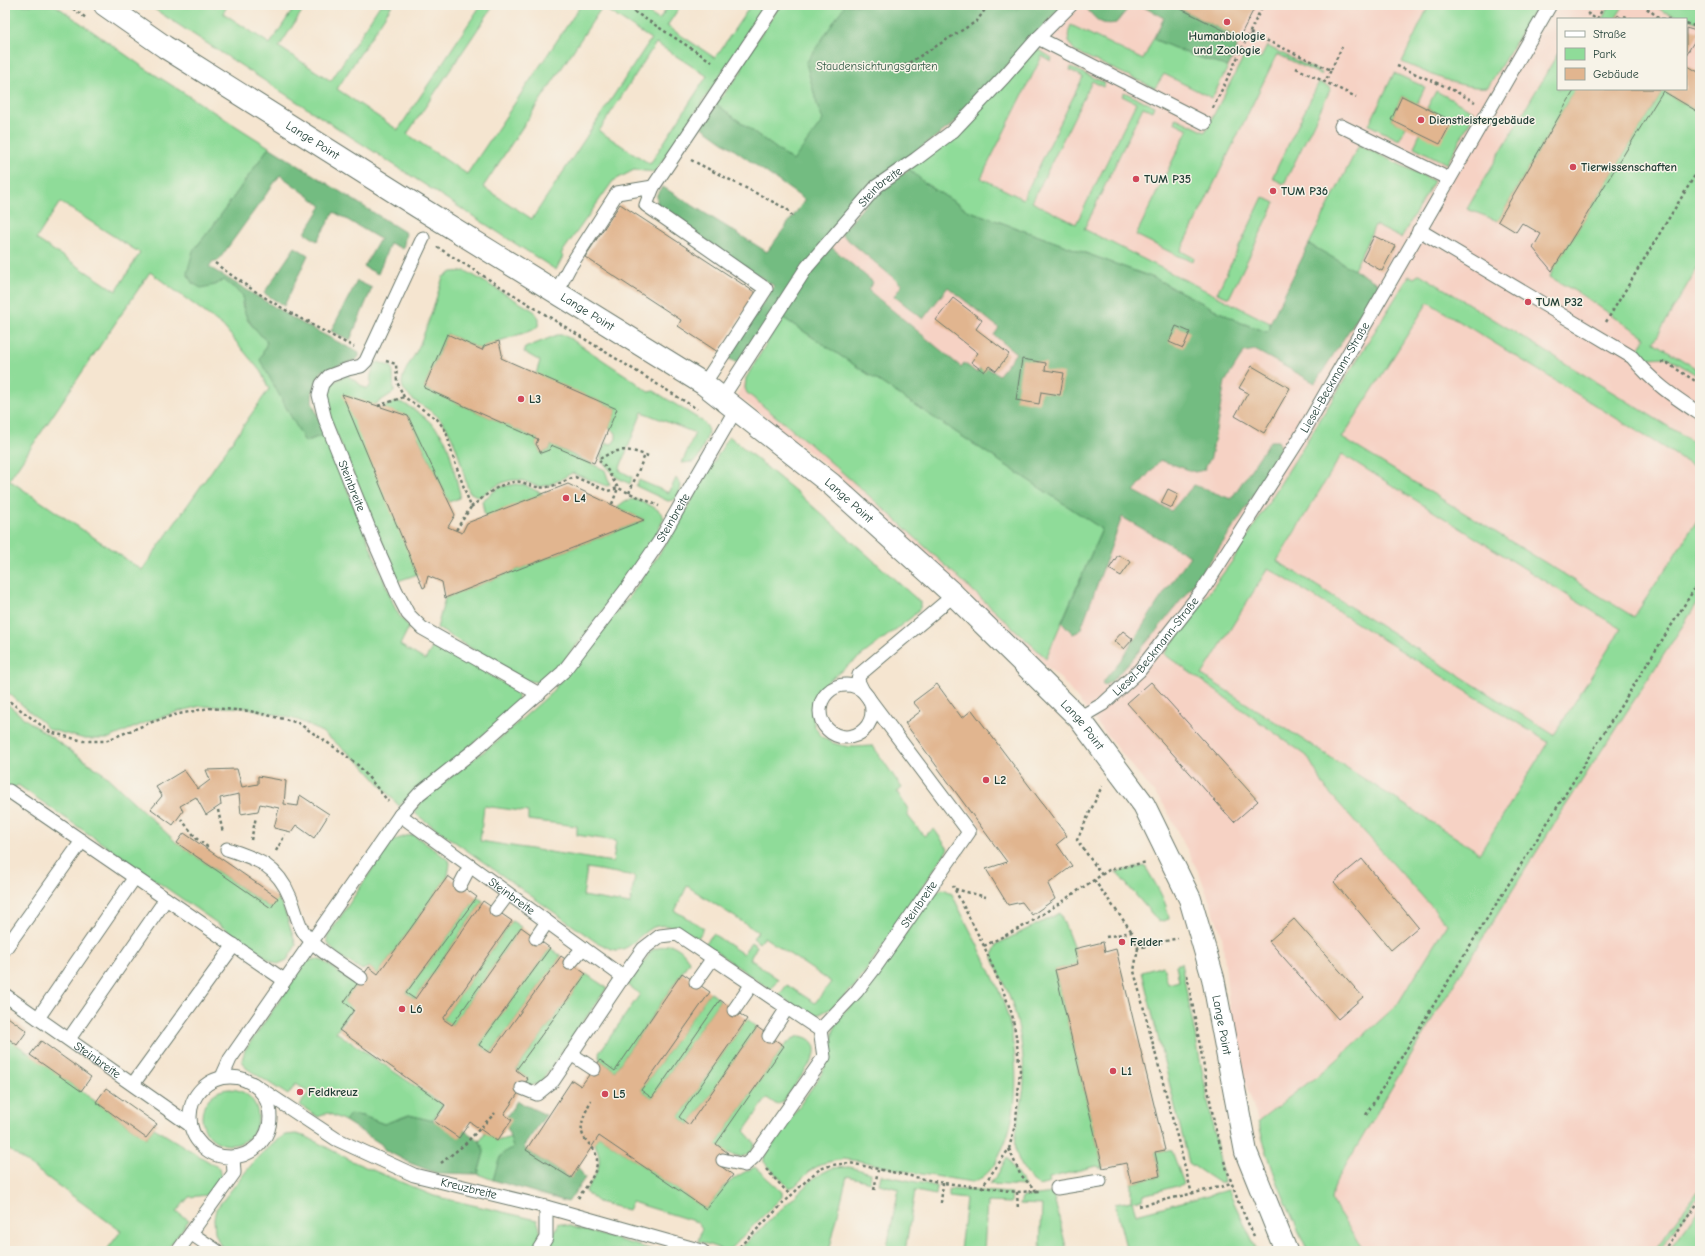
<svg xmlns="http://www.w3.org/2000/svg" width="1705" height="1256" viewBox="0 0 1705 1256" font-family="'Comic Neue',sans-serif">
<rect width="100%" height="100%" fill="#f7f3e8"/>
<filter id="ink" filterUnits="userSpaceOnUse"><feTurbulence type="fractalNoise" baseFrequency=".025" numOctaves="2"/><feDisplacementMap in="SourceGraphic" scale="8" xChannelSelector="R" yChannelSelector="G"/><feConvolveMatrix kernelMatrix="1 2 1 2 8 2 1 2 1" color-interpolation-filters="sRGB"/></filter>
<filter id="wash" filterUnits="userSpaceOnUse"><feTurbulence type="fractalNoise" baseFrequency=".012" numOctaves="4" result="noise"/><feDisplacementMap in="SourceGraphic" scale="16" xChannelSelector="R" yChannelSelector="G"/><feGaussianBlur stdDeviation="0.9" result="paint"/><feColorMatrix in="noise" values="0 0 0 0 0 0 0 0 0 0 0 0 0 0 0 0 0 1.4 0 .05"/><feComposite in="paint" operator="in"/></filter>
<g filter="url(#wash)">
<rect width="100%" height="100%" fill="#f5e5d0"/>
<path fill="#f6d2c4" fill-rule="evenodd" d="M1082,5h618v1246h-392l-12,-25 -31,-75 -7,-30 -25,-77 -11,-109 -22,-60 -36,-70 -102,-125 -234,-213 -91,-72 24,-42 52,-84 61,-75zM1558,19h128v70h-128z"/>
<path fill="#8fdc99" stroke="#578c66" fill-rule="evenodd" d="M5,5h50l88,62 126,80 -56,79 -20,25 22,34 9,-5 14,11 5,5 -1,9 6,16 19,21 38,100 20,-8 70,174 4,7 10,12 -9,18 25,15 10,-17 79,46c6,7 5,12 0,20l-115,97 -38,-43 -39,-31 -24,-12 -49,-12 -49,-2 -23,6 -30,10 -40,17h-22l-37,-10 -5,-6 -38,-33zM60,202l80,51 -24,38 -80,-52zM150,272l73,54 38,46 8,17 -127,181 -133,-90z
M148,5h63l4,2 1,-2h12l-5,8 47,31 26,-39h10l-27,42 52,34 49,-76h12l-55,84 61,41 83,-125h13l-87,129 60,40 114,-169h55l23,15 10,-15h12l-14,21 48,32 36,-53h17l-113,167 -21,-2 -21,11 -52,73 2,2 -7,14zM602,7l49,32 -119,180 -49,-32zM656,43l51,33 -57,88 -51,-33z
M780,5h260l-247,156 -77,-57 25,-32 3,-12z
M1429,5h99l4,2 1,-2h5l-50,82c-26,3 -62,-15 -86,-25z
M1610,5h14l-9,14h-13z
M1654,5h42l4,3v15l-36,-11z
M1071,25l72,35 10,-21 36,15 39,13 -16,31 -48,-24 -9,14 -79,-36c-8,-9 -10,-16 -5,-27z
M1267,46l55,27 -1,2 -44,-21 -96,197 13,7 -1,3 -15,-5 -42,-21 52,-106 -14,-7 2,-4 29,14 39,-76 17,2z
M1039,50l13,8 -1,3 -9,-5 -61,122 42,21 60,-122 -13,-7 1,-3 34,16 -2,4 -11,-6 -60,121 44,22 60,-121 -14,-7 2,-4 30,14 -2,5 -9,-4 -59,122 186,94v6l-3,3 -28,-10 -85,-44 -187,-68 -41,-26 -17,-15 124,-118z
M1558,53v36h17l-77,132 -31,-12z
M1394,73l31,14 -8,17 -15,-8 -11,24 15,7 -7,13 -30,-15z
M1319,82l12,6 -47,96 -12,-6z
M1436,91l39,21 -28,52 -33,-17 6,-13 31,-13 -24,-13z
M1663,91l37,22v150l-46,79 46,29v6l-33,-20 -19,1 -11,-6 8,-15 -65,-43 -30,-17 2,-6z
M1359,145l75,36 -33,57 -26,-13 -21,45 -45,-26z
M1263,197l12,6 -46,95 -12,-5z
M466,271l68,40 5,7v7l-6,5 -49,16 -2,4 -35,-16 -23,54 114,51 -2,5 5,9 8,-3 2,-5 54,25 5,15 -3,1 -35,-13c-8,4 -19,12 -28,13 -7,2 -14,-3 -20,-5 -17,-5 -32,8 -45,16l-10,-5c-8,-25 -12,-56 -31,-75 -9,-10 -37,-19 -36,-35 1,-12 14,-27 18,-38 9,-22 16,-45 23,-67l9,-5z
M1420,274l280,172v24l-272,-168 -86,136 292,179 66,-101v83l-143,220 -126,202 -98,166 -2,13 33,51h-56c-20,-41 -39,-85 -50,-130l71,-54 68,-62 50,-81 -121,-135 -19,-33 -143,-102 69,-94 176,-284 5,2zM1342,454l279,175 -67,106 -277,-174zM1268,568l280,174 -68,111 -278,-178z
M782,317l320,212 -56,129 -162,-149 -74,-65 -63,-51 -2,-5 1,-10z
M557,335h6l8,4 62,41 15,12 6,-1 48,30 5,5 1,8 -9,23 -6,5 -11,1 13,-30 -53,-21 -23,58 13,7 -2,7 -14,-7 -14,-16 -1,-5 5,-13 6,1 4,-5v-6l-7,-6 8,-18 -81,-35 4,-13 -16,-9 1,-4z
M378,362l14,5c2,9 1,16 2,25l-20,13 44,169 -20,7 -68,-163c-7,-25 -8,-31 17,-43l18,13h4l2,-5c-2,-7 2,-16 7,-21z
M397,401c18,6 38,23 48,39 6,11 11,41 15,54l-1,4 -10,4 -41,-86 -26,-8z
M729,436l70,58 121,108v6l-8,9 -84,64c-23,25 -22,59 17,65 9,2 19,0 28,0l29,42 -5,4 11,17v7l16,20 10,-7 14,20 -91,135 -27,25 -17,8 -5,-1 -29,-21 8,-10 28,18 16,-21 -67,-45 -5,6 -6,-5 5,-6 -71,-46 -12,25 29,17 -6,10c-16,-9 -37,-20 -54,-5 -9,7 -15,17 -28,17 -6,0 -14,-6 -20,-8l-179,-127 -3,-4 15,-17 68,-53 52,-46 84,-103 35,-51zM484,806l44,6v8l49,6v9l39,6 -3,21 -133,-21zM587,868l48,8 -5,28 -47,-8z
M676,478l5,7c-1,9 -3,15 -13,16l-32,-15 3,-6 30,13z
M517,484l8,1 18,9 -58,23 -3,-16 17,-14z
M635,499c10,5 25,8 29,19l-7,15 -45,65 -32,43 -29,35 -7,4 -8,2 -11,-2 -88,-52 8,-30 199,-78 -27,-13 8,-6z
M5,702l20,17 79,55 73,69 93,65 8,-10 6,11 12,36 -9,15 -9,4 -8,-4 -252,-175 -9,6 -4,6z
M414,835l32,23 4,5 -2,13 -70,98 -9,-7 -7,3c-12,-8 -35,-18 -35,-33l64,-96 15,-5z
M1145,866c9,16 22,34 24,53l-10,3 -43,-50z
M942,889l4,1 6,4c16,34 38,72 51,107 15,42 19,105 0,146 -5,14 -15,31 -31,35l-63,-10 -49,-11 -17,-2 -19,4 -13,7 -16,16 -6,2 -25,-26v-5l58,-84 9,-20 2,-20 6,-16 27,-27 8,-10 57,-85z
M477,897l6,4 -68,98 -9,-6z
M1060,913l14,36 4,15 -23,6 48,198 -7,-2 -47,12 1,5 -11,3c-11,-9 -20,-21 -23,-35 -3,-20 8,-48 8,-70 0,-27 -4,-55 -13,-81 -5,-14 -13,-28 -18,-42l1,-7 3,-7z
M512,921l9,6 -69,98 -9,-6z
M713,934l30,20 8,-12 6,4 -7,13 28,20 -7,11 -66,-46z
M670,944c9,4 15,8 19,18l-74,109 -15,-11 -1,-7 41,-59 -12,-9 24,-35z
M550,948l11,8 -70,97 -12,-8z
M316,959l7,2 33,24 -12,17 9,6 -17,24 107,73 -11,16 -23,-6 -25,9 -21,-8 -12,-1 -6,6 -17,-8 -10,4 -18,-12 9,-13 -13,-8 -8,11 -42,-27 -4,-8 3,-10 57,-82 6,-7z
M1181,963l40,204 3,16h-5l-30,-20 -47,-191 21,-6 5,18 11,-3 -3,-16z
M586,974l21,14 -67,95 -11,3 -5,-1 4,-6 -12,-9z
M710,992l10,8 -68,98 -11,-8z
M747,1019l10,8 -68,98 -10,-8z
M5,1036l141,102 8,-10 65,40 2,11 -14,16 -18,2 -13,15 13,8 -23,31h-60l15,-20 -116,-84z
M800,1036c14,2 19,13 12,25l-29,41 -6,3 -10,-7 -23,33 8,9 3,5 -6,9 -8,3 -13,-4 -12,-9 68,-98 8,-7z
M202 1117a28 28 0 1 1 56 0a28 28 0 1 1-56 0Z
M485,1132l12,9 14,-4 2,11 -13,9 -7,23 -15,-6 6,-22 -4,-11z
M296,1134l11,3 49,26 78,33 103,24c6,15 3,18 -5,31h-302l-10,-6 -5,-12 -1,-14 2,-10 40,-50 18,-17 11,-7z
M599,1136l107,73c17,-22 23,-30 49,-42l27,25v5l-52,52 -6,1 -26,-9 4,-13 -5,-6 -65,-20 -4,8 -30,-8 -13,-10c10,-17 21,-29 9,-49z
M1165,1150l7,1 12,33 -41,11 -1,5 -10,1 4,13 92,-24 29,61h-130l-12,-47 16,-3v-18l29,-7 -5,-24z
M1007,1157l4,8 14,21 -35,-2 9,-12z
M849,1167l22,6 -1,9 -23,-6 -18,75h-89l3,-5 72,-69 17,-9z
M881,1175l56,11 -1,9 -21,-4 -10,60h-19l13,-62 -20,-5z
M1700,1187v7l-41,57h-5z
M949,1189l63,4 -1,10 -24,-1 -3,49h-24l6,-52 -17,-2z
M1053,1193l14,58h-27l2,-46 -22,-1 2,-7z
M1700,1209l-1,42h-30z
M559,1223l98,28h-112z"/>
<path fill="#73bc81" stroke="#497c5a" d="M845,5h165l7,4 2,-4h44l-110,119 -79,58 -135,180h-4l-7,-4 46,-72 -117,-79v-13l6,-7 104,65 38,-52 -103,-73 14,-23 77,57 30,-41 -5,-12 -12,-45z
M1087,5h44l-15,18c-16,3 -19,-3 -29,-14z
M1140,5h33l66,33 -4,15 -7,14 -39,-13 -36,-15 11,-21z
M269,147l137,86 -3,16 -13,-6 -12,31 -14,-7 16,-28 -46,-27 -17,29 -12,-8 17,-27 -42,-31 -62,86h-5l-4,6 87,53 63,33v4l-4,3 -33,11 -9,17 -1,14 13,32 -20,8 -45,-82 7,-18c-13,-15 -26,-25 -24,-46l-5,-5 -14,-11 -9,5 -14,3 -9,-5 -5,-10 6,-22 20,-25z
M909,169l17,15 41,26 187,68 85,44 28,10 3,-3v-6l39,-79 70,40 -64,99 -60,-33 -11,2 -19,30 -14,75 -7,13 -9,2 -35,-12 -26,31 37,20 23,-26 37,14 39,-58h8l3,6c-12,20 -23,41 -35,61 -40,62 -84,120 -135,174l-7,3 -2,-2 21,-26 35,-55 32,-46 -68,-39 -42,114 -7,3 -11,-12 40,-93 -320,-212 31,-48 18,-22 42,35 -5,8 93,77 3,-4 13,10 6,-8 16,10 17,-22 -22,-18 5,-7 -51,-41 -25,32 -29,-23 8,-11 -61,-51 33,-40z
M295,247l13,8 -24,51 -20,-13z
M357,281l15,7 -22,52 -19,-9z
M517,1101l29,14 -22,31 2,4 45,28 7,-11 7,11 -17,24 -75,-22c4,-12 5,-29 20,-32l-8,-29z
M350,1114l13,2 21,8 25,-9 50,12 21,14 4,11 -6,22 -42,-1 -26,-10 -25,-13 -4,-6 -36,-23z"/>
<g id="blocks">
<path fill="#e1b58f" d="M1173,5h83l-17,33z
M1618,15l5,4h-8z
M1686,28l14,4 -14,23z
M1686,65l14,8v40l-37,-22 -111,180 -19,-23 8,-14 -19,-11 -6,9 -18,-11 77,-132h111z
M1402,96l50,25 -12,23 -49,-24z
M620,204l136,89 -38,59 -40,-26 3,-6 -96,-63z
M1374,236l21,10 -13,25 -20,-11z
M953,298l29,22 -6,9 33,25 -13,17 -7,-5 -5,6 -13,-10 7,-9 -42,-33z
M1176,326l14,6 -7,16 -14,-6z
M447,334l35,16 2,-4 15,-5 3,13 -1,4 116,51 -23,54 -43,-18 -2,5 -8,3 -5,-9 2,-5 -114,-51z
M1022,359l24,4 -1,7 19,3 -4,22 -19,-3 -2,12 -23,-4z
M1252,366l38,22 -26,45 -29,-17 13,-23 -9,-5z
M342,394l66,22 47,99 -7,12 14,6 5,-10 101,-39 76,36 -199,78 -3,-16 -14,-6 -3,11 -2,1z
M1168,489l10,5 -6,14 -11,-5z
M1118,555l13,7 -10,14 -12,-7z
M1123,631l10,8 -9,10 -10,-8z
M1151,682l107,119 -24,21 -107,-119z
M937,684l25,34 10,-8 95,126 -10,8 15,22 -24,18 7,15 -23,16 -10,-13 -14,3 -22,-36 21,-7 -102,-139 16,-12 -8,-9z
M237,769l5,18 16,-3v-8l28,5 -2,23 14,2 2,-11 29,19 -15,24 -18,-13 -5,7 -17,-4 5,-20 -19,-4 -2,7 -17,3 -2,-20 -19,4 1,7 -15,10 -10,-18 -16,9 3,5 -10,14 -22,-16 11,-13 -6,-9 28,-17 14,19 12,-9 -4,-10z
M184,833l94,65 -7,10 -94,-65z
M1362,859l56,68 -27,23 -57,-68z
M448,876l29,21 -71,96 9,6 68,-98 29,20 -69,98 9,6 69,-98 29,21 -71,97 12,8 70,-97 25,18 -70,96 12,9 -24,35 8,6 -15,21 -27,-19 -11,16 -25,-17 11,-16 -106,-75 15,-20 -10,-8 25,-35 9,7z
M1294,919l69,78 -25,22 -69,-78z
M1103,942l2,10 11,-3 49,201 -10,2 5,24 -29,7 -5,-20 -23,5 -48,-198 23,-6 -4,-15z
M682,973l28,19 -69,98 11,8 68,-98 27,19 -68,98 10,8 68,-98 27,19 -68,98 12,9 -9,12 14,10 -27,34 -107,-73 -28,42 -45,-28 46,-70 9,6 19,-26 15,11z
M5,1015l22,16 -10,14 -12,-9z
M41,1041l50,36 -10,14 -51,-36z
M106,1088l51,36 -11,14 -50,-36z"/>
</g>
</g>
<g filter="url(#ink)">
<use href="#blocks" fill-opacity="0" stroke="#6a786b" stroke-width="1"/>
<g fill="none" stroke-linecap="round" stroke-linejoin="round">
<defs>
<g id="lane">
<path d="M1038,38l167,85"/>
<path d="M1341,126l108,53"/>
<path d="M1419,230l213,127c21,26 41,39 68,57"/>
<path id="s1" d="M423,238l-57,123 -5,5 -13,3 -19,7 -7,8 -3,11 6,24 49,122 22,50 12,23 14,14 117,66"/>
<path d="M557,291l12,-23 48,-75 36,-6"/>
<path d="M704,384l62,-95 -120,-84 7,-18 122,-182"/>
<path id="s2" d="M722,398l85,-131 70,-81 39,-27 37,-28 51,-54 34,-39 33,-33"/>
<circle cx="846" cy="711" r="26"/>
<path id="s3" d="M1079,718l24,-14 36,-33 63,-80 96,-150 252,-436"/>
<path d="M9,791l275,189"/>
<path id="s4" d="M400,815l223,162 20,-28 17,-13 17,-2 143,96 37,-39 17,-22 95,-137 -106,-141 -5,-10 1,-6 95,-80"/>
<path d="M227,849c30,10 50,16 63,48 5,11 7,24 13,34 10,17 42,35 58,47"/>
<path d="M460,885l10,-19"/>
<path d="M496,910l12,-16"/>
<path d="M536,938l11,-16"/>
<path d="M5,949l77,-108"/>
<path d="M570,963l13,-15"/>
<path d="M696,982l17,-24"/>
<path id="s5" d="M5,995l185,130"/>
<path d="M734,1010l18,-26"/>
<path d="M38,1018l97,-141"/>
<path d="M769,1036l18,-28"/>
<path d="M69,1039l97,-140"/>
<path d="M571,1054l23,15"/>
<path id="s6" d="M222,1077l8,-18 170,-244 19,-21 58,-46 86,-76 65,-85 31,-45 77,-133"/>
<circle cx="230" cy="1117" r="40"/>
<path d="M133,1084l101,-139"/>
<path id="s7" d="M253,1084l83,55 78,36 132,32 156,44"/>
<path d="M522,1088l15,6 16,-13 70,-104"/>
<path d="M723,1160l22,5 9,-8 70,-100 -4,-27"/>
<path d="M1057,1188l43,-7"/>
<path d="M192,1234l25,17"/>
<path d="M178,1251l56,-78 -1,-16"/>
<path d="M538,1251l8,-13v-31"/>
</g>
<g id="street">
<path id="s8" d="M105,5l60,42 252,159 287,178 127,100 123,111 125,123 65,87 46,94 23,79 33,174 40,99"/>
</g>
</defs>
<use href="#lane" stroke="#6a786b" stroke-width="15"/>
<use href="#street" stroke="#6a786b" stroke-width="24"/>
<path stroke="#6a786b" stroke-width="2.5" stroke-dasharray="3 3" stroke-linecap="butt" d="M68,5l18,13
M624,5l90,58
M1642,5l19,14
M1587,13l9,6
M1624,16l7,3
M1597,19l8,-14
M1661,19h12
M1686,23l14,5
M1250,33l81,37 -6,12
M1397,66l52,22 26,14
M1296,68l60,29
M899,69l78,-48 11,-16
M1331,70l11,-23
M1213,108l50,-103
M691,160l96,49 6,8
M437,247l260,162
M215,263c43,33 90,59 139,84
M240,282l3,-4
M1606,322l94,-155
M308,323l1,-3
M386,361l10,3 1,18 7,15 33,22 9,12 7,26 18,50 -15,23
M1661,362l6,1 33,21
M378,406l26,-9
M629,493l16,-38
M612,504l6,-16 -13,-22 -7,-6c22,-14 30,-11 53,-3
M471,507c13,-10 25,-22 42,-25 9,-2 16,4 24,5 12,3 26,-6 38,-10l33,14 10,-3 41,18
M5,698l45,34 33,9h22l47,-19 22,-7 35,-7 41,3 38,9 10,3 42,28 19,15 29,35
M218,810l5,23
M181,819l16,20 12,9
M251,840l5,-23
M276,851l9,-16
M1102,875l-25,-35 25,-54
M1094,880l38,52
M955,889l31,8
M1106,937l26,-5 6,16 40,-10
M984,946l44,-22 81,-54 38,-8
M1138,948l-4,23 58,223
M1187,975l28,152 7,25
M1366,1115l105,-171 229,-364
M1009,1149l11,25 17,18
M1224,1161l14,40 16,35
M441,1163l23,-18 31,-32
M766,1169l24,26
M982,1187l35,5 24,-1
M874,1190l4,-20
M1017,1192l1,18
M578,1198c9,-13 26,-31 16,-48 -3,-5 -11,-11 -12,-18 -2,-11 5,-22 9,-32
M941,1203l2,-20
M1139,1206l93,-22
M735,1251l75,-74 10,-8 12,-4 18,-2 93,20 39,4 27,-38 7,-28 4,-51 -4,-34 -4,-22 -6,-16 -22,-52 -31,-60
M1663,1251l37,-51"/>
<use href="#lane" stroke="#fff" stroke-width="13"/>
<use href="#street" stroke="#fff" stroke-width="22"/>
</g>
</g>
<g fill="#d1495b" stroke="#f7f3e8" stroke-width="1.5">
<circle cx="1227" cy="22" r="4"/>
<circle cx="1421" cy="120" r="4"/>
<circle cx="1573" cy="167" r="4"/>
<circle cx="1136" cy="179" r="4"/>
<circle cx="1273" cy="191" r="4"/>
<circle cx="1528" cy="302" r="4"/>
<circle cx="521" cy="399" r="4"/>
<circle cx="566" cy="498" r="4"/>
<circle cx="986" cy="780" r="4"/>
<circle cx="1122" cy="942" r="4"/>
<circle cx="402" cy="1009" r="4"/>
<circle cx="1113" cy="1071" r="4"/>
<circle cx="300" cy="1092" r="4"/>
<circle cx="605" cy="1094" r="4"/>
</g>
<g text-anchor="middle" stroke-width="3" stroke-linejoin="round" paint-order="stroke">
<g font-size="12" font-weight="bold" fill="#1f3d34" stroke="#f7f3e8" text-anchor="start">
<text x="1227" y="40" text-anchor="middle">Humanbiologie<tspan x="1227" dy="14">und Zoologie</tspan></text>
<text x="1429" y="124">Dienstleistergebäude</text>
<text x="1581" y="171">Tierwissenschaften</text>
<text x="1144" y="183">TUM P35</text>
<text x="1281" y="195">TUM P36</text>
<text x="1536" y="306">TUM P32</text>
<text x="529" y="403">L3</text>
<text x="574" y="502">L4</text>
<text x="994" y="784">L2</text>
<text x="1130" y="946">Felder</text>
<text x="410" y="1013">L6</text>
<text x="1121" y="1075">L1</text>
<text x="308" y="1096">Feldkreuz</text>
<text x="613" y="1098">L5</text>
</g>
<g font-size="12" fill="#355d48" stroke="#f7f3e8">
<text x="877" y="70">Staudensichtungsgarten</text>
</g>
<g font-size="12" fill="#1f3d34" stroke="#f7f3e8">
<text dy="4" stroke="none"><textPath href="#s8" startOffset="248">Lange Point</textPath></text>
<text dy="4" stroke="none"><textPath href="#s2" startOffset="265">Steinbreite</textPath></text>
<text dy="4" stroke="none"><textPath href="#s8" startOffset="572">Lange Point</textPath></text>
<text dy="4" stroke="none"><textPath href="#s3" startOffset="430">Liesel-Beckmann-Straße</textPath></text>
<text dy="4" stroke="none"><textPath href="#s1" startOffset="295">Steinbreite</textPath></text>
<text dy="4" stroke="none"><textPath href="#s8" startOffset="895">Lange Point</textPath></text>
<text dy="4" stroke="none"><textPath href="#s6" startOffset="724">Steinbreite</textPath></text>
<text dy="4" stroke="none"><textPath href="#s3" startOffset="106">Liesel-Beckmann-Straße</textPath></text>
<text dy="4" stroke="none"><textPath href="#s8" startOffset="1219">Lange Point</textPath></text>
<text dy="4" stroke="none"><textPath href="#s4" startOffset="138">Steinbreite</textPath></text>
<text dy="4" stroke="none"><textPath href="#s4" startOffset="681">Steinbreite</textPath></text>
<text dy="4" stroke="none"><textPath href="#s8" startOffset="1555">Lange Point</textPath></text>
<text dy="4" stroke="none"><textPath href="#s5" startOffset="113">Steinbreite</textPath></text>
<text dy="4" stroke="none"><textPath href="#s7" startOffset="242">Kreuzbreite</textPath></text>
</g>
</g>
<rect width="1705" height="1256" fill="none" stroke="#f7f3e8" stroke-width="20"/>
<rect x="1557" y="18" width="130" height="72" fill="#f7f3e8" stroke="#a1aaa0"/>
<rect x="1565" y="31" width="20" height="6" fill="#ffffff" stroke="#a1aaa0"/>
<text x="1593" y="38" font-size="12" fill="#1f3d34">Straße</text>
<rect x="1565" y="48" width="20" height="12" fill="#8fdc99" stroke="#a1aaa0"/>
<text x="1593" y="58" font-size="12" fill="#1f3d34">Park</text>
<rect x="1565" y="68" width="20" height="12" fill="#e1b58f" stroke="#a1aaa0"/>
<text x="1593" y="78" font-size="12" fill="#1f3d34">Gebäude</text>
</svg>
